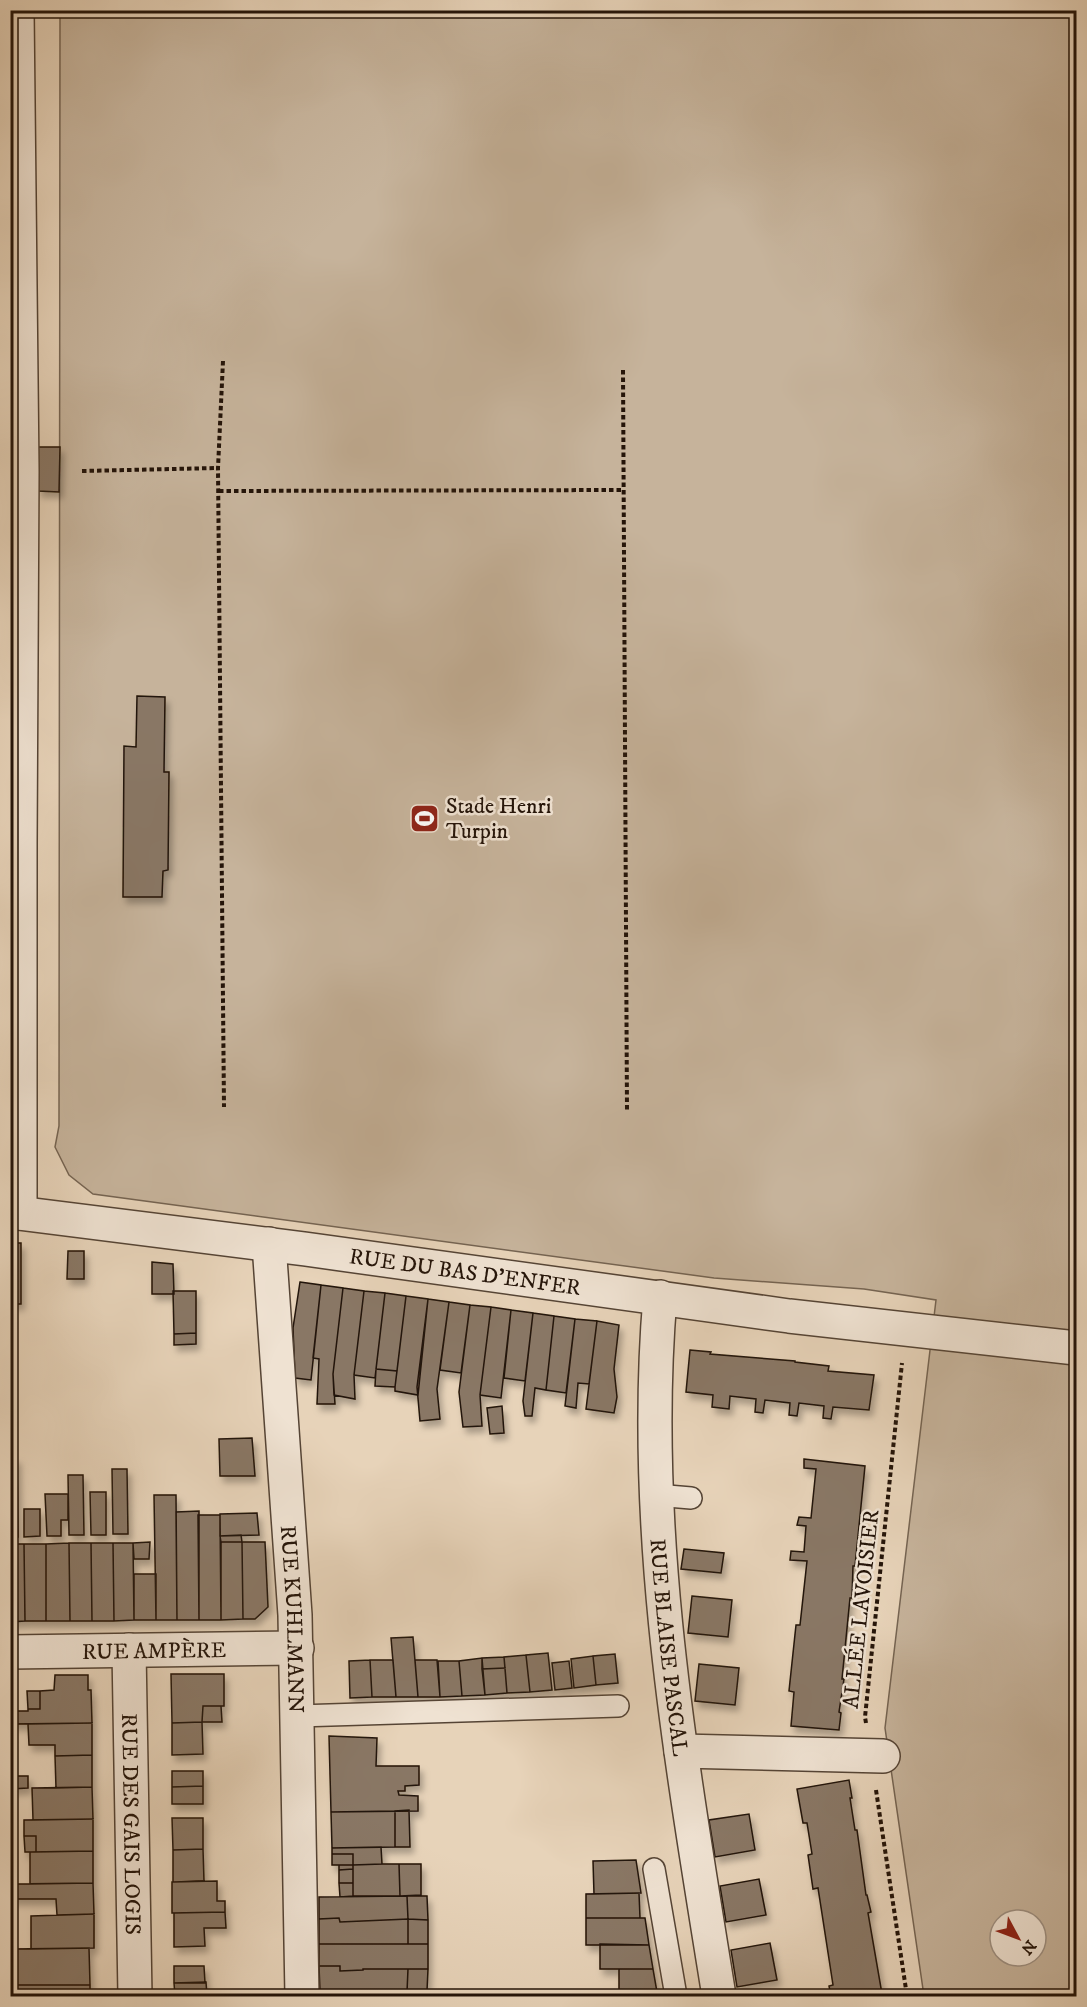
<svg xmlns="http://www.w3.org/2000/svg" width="1087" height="2007" viewBox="0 0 1087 2007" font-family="'IM FELL DW Pica',serif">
<defs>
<filter id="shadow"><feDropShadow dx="3.5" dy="6" stdDeviation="3" flood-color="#0004"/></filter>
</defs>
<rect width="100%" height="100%" fill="#e7d3b9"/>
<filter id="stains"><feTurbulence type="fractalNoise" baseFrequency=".00333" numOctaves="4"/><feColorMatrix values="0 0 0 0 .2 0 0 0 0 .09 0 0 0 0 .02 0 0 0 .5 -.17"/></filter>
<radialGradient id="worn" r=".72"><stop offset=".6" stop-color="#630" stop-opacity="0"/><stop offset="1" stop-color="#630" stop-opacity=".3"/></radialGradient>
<path fill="#c6b39b" stroke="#756452" stroke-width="1.5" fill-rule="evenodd" d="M60,11h1016v1985h-152l-39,-268 51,-428 -72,-11 -150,-11 -621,-84 -24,-19 -14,-28 4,-21zM1000,1920h36v36h-36z"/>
<path fill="#897765" stroke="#241409" stroke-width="1.5" filter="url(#shadow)" d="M38,447h22l-1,45 -21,-1z
M137,696l28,1 -1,75h5l-1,98 -5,1 -1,26h-39l1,-151 12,1z
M10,1243h11v61h-11z
M68,1251h16v28h-17z
M152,1262l21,2 1,30h-22z
M300,1282l21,3 -10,95 -16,-2 -2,-50z
M321,1285l22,3 -10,86 2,30h-18l2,-45 -6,-1z
M343,1288l21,3 -10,84 1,24 -21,-4 -1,-21z
M173,1291h23v42l-22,1z
M364,1291l21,2 -10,85 -21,-3z
M385,1293l21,3 -9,75 -21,-2z
M406,1296l22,3 -10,96 -23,-4v-4z
M428,1299l21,3 -12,87 3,30 -20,2 -3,-34z
M449,1302l21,3 -9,68 -21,-3z
M470,1305l21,2 -11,88 2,31 -19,1 -4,-35z
M491,1307l20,3 -10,88 -21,-3z
M511,1310l22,3 -8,68 -21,-3z
M533,1313l21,3 -8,74 -11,-2 -3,28h-7l-2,-15z
M554,1316l21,3 -9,74 -20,-3z
M575,1319l22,2 -8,63 -11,-1 -2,25 -11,-2z
M597,1321l22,4 -5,44 3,28 -3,16 -28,-4z
M196,1333v11l-22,1v-11z
M690,1350l21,2 -1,2 85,7v1l34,4 -1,5 46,4 -5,35 -36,-3 -2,12 -8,-1 1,-12 -25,-3 -2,13 -8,-1 1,-12 -25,-3 -2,13 -8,-1 1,-13 -26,-3 -1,13 -17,-2 1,-12 -27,-3z
M376,1369l21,2 -2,16 -20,-1z
M502,1406l2,27 -14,1 -3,-26z
M252,1438l3,38h-35l-1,-37z
M10,1458h7l1,79h-8z
M804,1459l61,7 -10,100h-2l-1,32h-2l-8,81h2l-5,33 2,1 -2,17 -48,-4 3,-34 -5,-1 7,-66h4l7,-64 -17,-1 1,-9 13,1 2,-26 -9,-1 2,-8 12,1 5,-49 -12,-1z
M112,1469h15l1,65h-15z
M68,1475h15l1,60h-15z
M90,1492h16v43h-15z
M45,1494h23v26h-7v16h-14z
M154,1495h22l1,125h-21z
M24,1509h16v27l-16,1z
M199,1511v109h-22l-1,-108z
M257,1513l2,22 -39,1v-22z
M198,1515h22l1,105h-22z
M241,1535l1,7h-21l-1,-6z
M150,1542l-1,17h-15l-1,-16z
M221,1542h21l1,77 -22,1z
M242,1542h23l3,65 -13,12h-12z
M69,1543h22l1,78h-22z
M69,1543l1,78h-24v-77z
M91,1543h22l1,78h-22z
M113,1543h20l1,77 -20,1z
M10,1544h14l1,77 -15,1z
M24,1544h22v77h-21z
M684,1549l40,4 -3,20 -40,-4z
M134,1574h22v46h-22z
M692,1596l40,4 -4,37 -40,-4z
M413,1637l5,60h-22l-5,-59z
M548,1653l4,37 -22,2 -4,-37z
M615,1654l3,29 -22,2 -3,-29z
M526,1655l4,37 -23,1 -3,-36z
M593,1656l3,29 -22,3 -3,-29z
M504,1657l1,11 -23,1v-11z
M482,1658l3,37 -23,1 -3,-35z
M370,1660h23l3,37h-24z
M370,1660l2,37 -22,1 -1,-37z
M415,1660h22l3,37h-22z
M438,1661h21l3,35 -22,1z
M569,1661l3,27 -17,2 -3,-27z
M699,1664l40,4 -4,37 -40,-4z
M505,1668l2,25 -22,2 -3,-26z
M171,1674h53v32h-21l-1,16 -30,1z
M55,1675h33v15h3l1,33 -82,1v-13h18v-2h12v-18l14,-1z
M27,1691h13v18h-12z
M203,1706h18l1,16h-20z
M202,1722l1,32 -31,1v-32z
M92,1723v32l-37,1v-11h-26l-1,-21z
M329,1736l48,2 -1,28h43v19l-14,1v5h-7l1,4 19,1v15l-87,1z
M92,1755v32l-36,1 -1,-32z
M172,1771h31v15l-31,1z
M10,1776h18v12l-18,1z
M849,1780l3,18h-2l5,32h2l9,65h1l4,17 -3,1 14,81h2l1,2h-54l-2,-10 4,-1 -15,-97 -5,1 -5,-34 4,-1 -5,-31h-4l-6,-34z
M203,1786v18h-31v-17z
M92,1787l1,32 -60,1 -1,-32z
M409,1810l1,37h-15v-36z
M395,1811v36l-63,1 -1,-36z
M749,1814l6,36 -40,7 -6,-37z
M172,1818h31v31l-30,1z
M93,1819v32l-57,1v-16h-12v-16z
M24,1836h12v16h-11z
M381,1847l1,17 -29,1v-11h-21v-6z
M203,1849l1,32 -31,1v-32z
M93,1851v32l-63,1v-32z
M332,1854h21v11h-21z
M636,1860l5,33 -47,1 -1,-33z
M382,1864h17l1,32h-47v-31z
M399,1864h22v31l-21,1z
M339,1865h14v4l-14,1z
M353,1869v14h-14v-13z
M759,1879l7,36 -40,7 -6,-36z
M217,1881v20h8v11l-53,1v-31z
M93,1883l1,31 -37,1 -1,-16h-46v-15z
M339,1883h14v13l-13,1z
M639,1893l1,25h-54v-24z
M407,1896l1,23 -68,3 -1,-4 -20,1v-22z
M407,1896h20l1,24 -20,-1z
M225,1912l1,16h-22l1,18 -31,1v-34z
M94,1914v34l-63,1v-33z
M339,1918l1,4 68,-3v25h-89v-25z
M586,1918h59l4,27h-63z
M408,1919l20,1v24h-20z
M770,1943l7,37 -40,7 -6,-37z
M319,1944h109v25h-65v1l-23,1v-5h-21z
M600,1944l49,1 4,24h-53z
M89,1948l1,37h-79v-36z
M174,1966h30l1,17h-31z
M319,1966h21v5l23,-1v-1h45l-1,23h-87z
M408,1969h20l-1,22 -20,1z
M619,1969h34l4,23h-38z
M206,1982l1,14h-32l-1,-13z
M11,1985h79v11h-78z
M320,1992h87v4h-87z
M605,1992h52v4h-52z"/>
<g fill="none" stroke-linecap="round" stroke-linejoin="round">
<defs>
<path id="service" d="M656,1495l35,3
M298,1716l320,-10
M654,1869l22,127"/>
<g id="minor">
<path d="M17,10l5,461 -2,372v370"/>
<path id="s1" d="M10,1212l295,37 484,67 287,32"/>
<path id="s2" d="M269,1244l26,371 7,381"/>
<path id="s3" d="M660,1297c-20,235 22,468 59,699"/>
<path id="s4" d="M129,1650l6,346"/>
<path id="s5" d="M10,1652l287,-4"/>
<path d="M681,1751l202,5"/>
</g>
</defs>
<use href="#service" stroke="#554435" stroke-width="24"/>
<use href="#minor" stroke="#554435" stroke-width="36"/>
<path stroke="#241409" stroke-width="4" stroke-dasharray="4.5 3" stroke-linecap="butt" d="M223,361l-5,107 6,639
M623,370l4,740
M82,471l136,-3
M219,491l404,-1
M866,1723l-1,-6 37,-354
M876,1790l31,206"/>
<use href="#service" stroke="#efe2d2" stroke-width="21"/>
<use href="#minor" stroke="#efe2d2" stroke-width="33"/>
</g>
<defs>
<symbol id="stadium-square" viewBox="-11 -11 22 22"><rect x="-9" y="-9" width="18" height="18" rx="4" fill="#8f2418" stroke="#efe2d2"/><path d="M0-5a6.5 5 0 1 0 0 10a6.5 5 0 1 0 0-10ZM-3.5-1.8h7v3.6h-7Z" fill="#fff"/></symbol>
</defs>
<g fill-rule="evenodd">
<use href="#stadium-square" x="408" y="802" width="33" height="33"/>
</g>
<g text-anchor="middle" stroke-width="5" stroke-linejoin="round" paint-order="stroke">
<g font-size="22" fill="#241409" stroke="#efe2d2" text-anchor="start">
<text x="446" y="813">Stade Henri<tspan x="446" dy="25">Turpin</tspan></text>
</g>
<g font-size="22" fill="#241409" stroke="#efe2d2">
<text dy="8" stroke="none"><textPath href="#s1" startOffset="459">RUE DU BAS D'ENFER</textPath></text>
<text transform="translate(860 1609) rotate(-84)" y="8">ALLÉE LAVOISIER</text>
<text dy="8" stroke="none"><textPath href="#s2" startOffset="376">RUE KUHLMANN</textPath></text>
<text dy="8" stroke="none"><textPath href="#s3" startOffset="351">RUE BLAISE PASCAL</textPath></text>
<text dy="8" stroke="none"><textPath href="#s5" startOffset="144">RUE AMPÈRE</textPath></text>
<text dy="8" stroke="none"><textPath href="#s4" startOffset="174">RUE DES GAIS LOGIS</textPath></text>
</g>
</g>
<rect width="1087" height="2007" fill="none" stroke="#e7d3b9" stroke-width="36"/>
<rect x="12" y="12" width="1063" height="1983" fill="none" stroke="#241409" stroke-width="3"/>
<rect x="18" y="18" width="1051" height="1971" fill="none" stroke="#241409" stroke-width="1.5"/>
<g transform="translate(1018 1938) rotate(131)"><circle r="28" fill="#efe2d2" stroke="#9e9082" stroke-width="1.5"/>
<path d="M0-4.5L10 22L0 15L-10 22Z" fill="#8f2418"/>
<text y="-9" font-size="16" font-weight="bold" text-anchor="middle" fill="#241409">N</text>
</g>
<rect width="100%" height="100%" filter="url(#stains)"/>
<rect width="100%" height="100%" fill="url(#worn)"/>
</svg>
